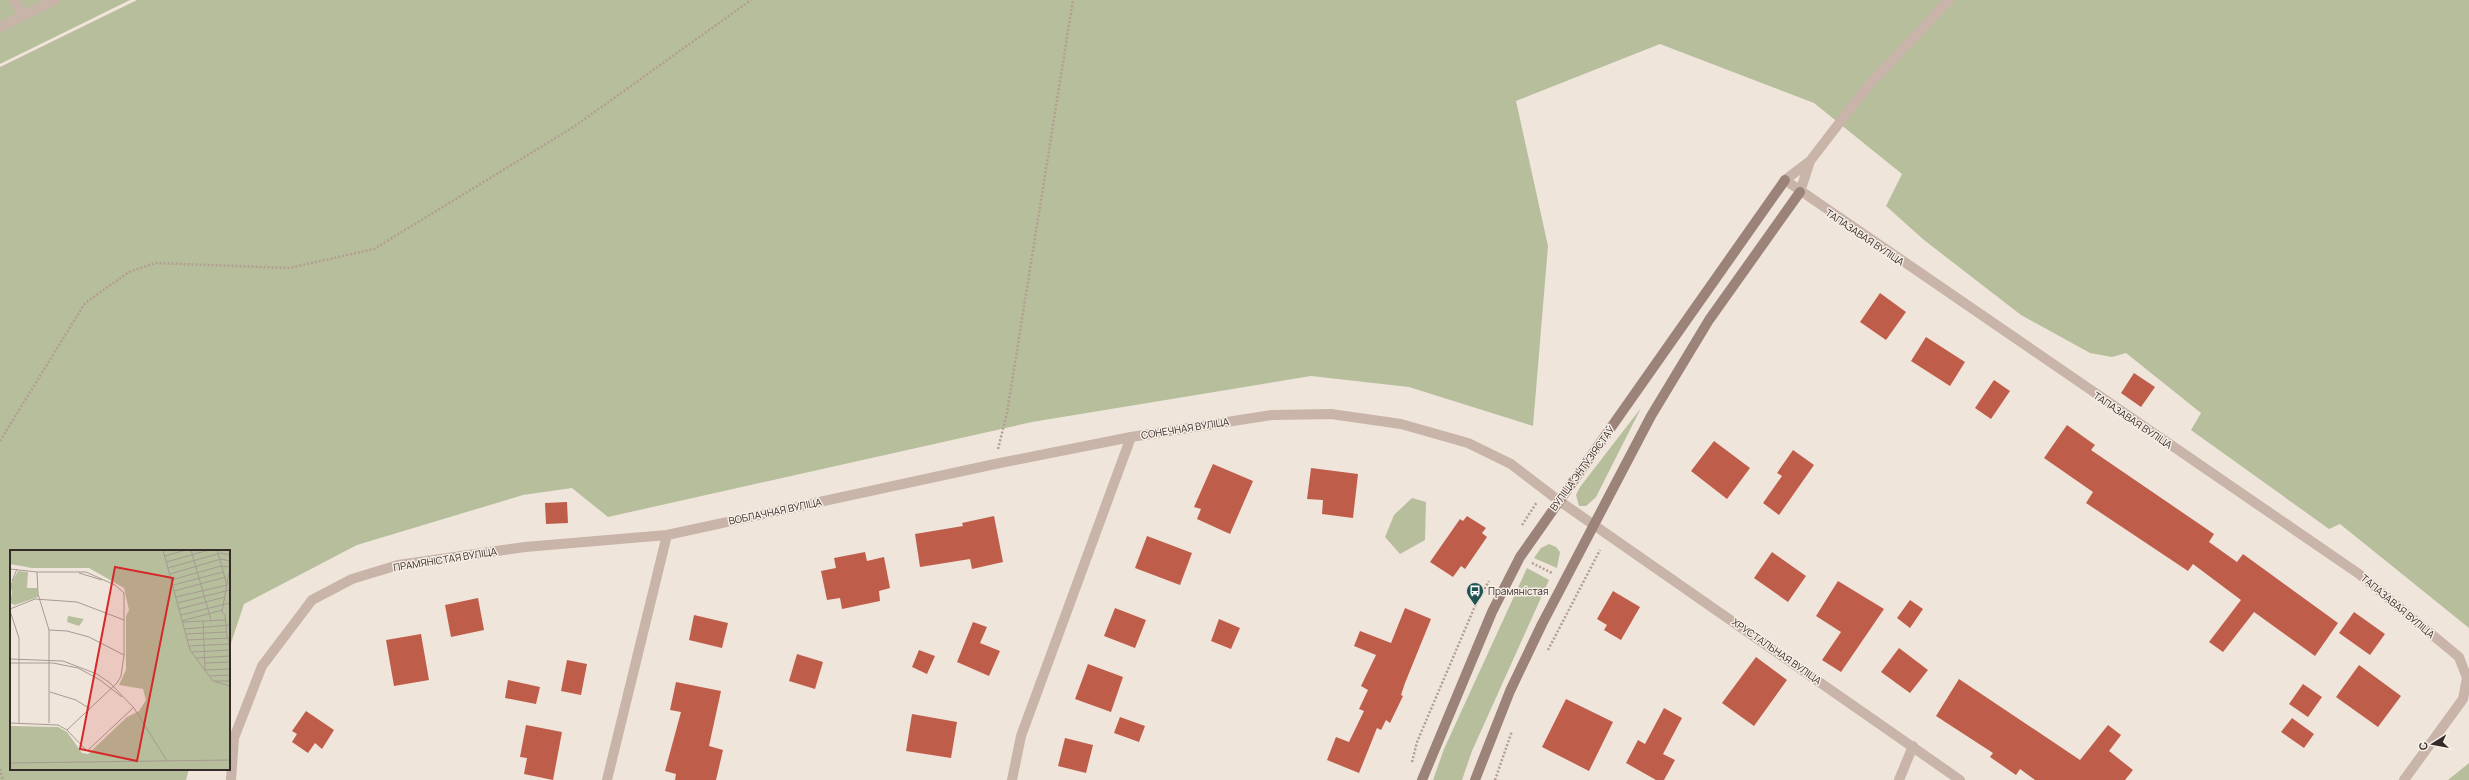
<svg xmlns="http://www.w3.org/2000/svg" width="2469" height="780" viewBox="0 0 2469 780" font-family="Manrope,sans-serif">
<rect width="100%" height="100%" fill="#f0e5db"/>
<path fill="#b6be9c" d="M0,0h130l-130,64z
M137,0h2332v628l-129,-104 -11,5 -138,-99 10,-17 -75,-60 -14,4 -22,-4 -69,-38 -97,-75 -38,-34 16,-32 -88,-71 -154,-59 -144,57 32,145 -15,180 -124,-39 -98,-11 -279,46 -424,95 -36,-29 -49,7 -166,50 -113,59 -15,45v-98h-218v218h178l-3,11h-186v-713z
M1641,408l-45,89 -10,9h-7l-3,-11 4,-8z
M1412,498l14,4 -1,38 -25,14 -15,-17 9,-22z
M1549,544l7,3 4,5 -3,16 -23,-10 7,-10z
M1527,568l22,12 -77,171 -10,29h-29l11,-31z
M2469,763v17h-21z"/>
<path fill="#bf5d4b" d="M1880,293l26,19 -20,28 -26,-18z
M1926,337l39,25 -15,24 -39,-25z
M2134,373l21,14 -14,20 -20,-14z
M1994,380l16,11 -19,28 -16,-11z
M2067,425l28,20 -4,5 123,84 -5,8 28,20 6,-8 95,69 -23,33 -61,-44 -31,40 -14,-10 32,-42 -48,-36 -5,7 -102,-68 7,-11 -49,-34z
M1714,441l36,27 -23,31 -36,-28z
M1793,450l21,15 -35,50 -16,-12 19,-27 -5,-3z
M1213,464l40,17 -23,53 -33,-15 4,-10 -7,-2z
M1311,468l47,6 -5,44 -31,-4 1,-14 -16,-1z
M567,502l1,21 -22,1 -1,-21z
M994,516l9,46 -31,7 -2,-10 -50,8 -5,-33 48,-8 -1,-3z
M1467,516l19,12 -4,5 5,4 -22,32 -4,-3 -8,11 -23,-15 30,-43 3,2z
M1147,536l45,17 -12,32 -45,-17z
M865,552l2,9 17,-4 6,31 -11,3 1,10 -38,8 -2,-11 -13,2 -6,-29 15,-3 -2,-10z
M1772,552l34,24 -18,26 -34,-24z
M1838,581l46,28 -43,63 -19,-12 19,-28 -25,-16z
M1613,591l27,16 -19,33 -17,-10 3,-5 -10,-6z
M478,598l6,32 -33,7 -6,-32z
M1910,600l13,9 -13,19 -13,-10z
M1115,608l31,12 -11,28 -31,-12z
M1405,608l26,11 -26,64 -4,12 2,1 -13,27 -4,-3 -5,10 -4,-2 -18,45 -32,-13 9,-23 13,5 15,-31 -5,-2 9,-19 -7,-4 15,-31 -22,-9 6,-15 31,12z
M2354,612l31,22 -15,21 -31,-22z
M694,615l34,8 -6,25 -33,-8z
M1219,619l21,9 -9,21 -20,-8z
M973,622l14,5 -7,16 20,8 -11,25 -32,-14z
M421,634l8,46 -35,6 -8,-46z
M1899,648l29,22 -18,23 -29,-21z
M919,650l16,6 -8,18 -15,-7z
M797,654l26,8 -8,27 -26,-8z
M1756,657l31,23 -33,46 -32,-23z
M567,660l20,4 -6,31 -20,-4z
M1088,664l35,13 -12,35 -36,-13z
M2359,665l42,31 -23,31 -42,-30z
M1959,679l121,81 28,-35 13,10 -12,16 24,19 -8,10h-90l-15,-11 -4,6 -26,-18 3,-4 -57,-37z
M508,680l32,7 -4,17 -31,-6z
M676,682l45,9 -12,55 14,4 -7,30h-41l1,-6 -11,-3 16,-59 -11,-2z
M2303,684l19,13 -14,20 -19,-13z
M1566,699l47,23 -24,49 -47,-24z
M1664,708l18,10 -19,36 12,6 -11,20h-8l-30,-17 12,-23 7,4z
M306,711l28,19 -12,19 -7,-6 -7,10 -16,-11 5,-8 -5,-3z
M912,714l45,8 -6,36 -45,-7z
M1120,717l25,9 -6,16 -25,-9z
M2292,718l22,16 -10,14 -23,-16z
M526,725l36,7 -9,48 -29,-6 3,-16 -7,-1z
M1065,738l28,7 -7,28 -28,-7z"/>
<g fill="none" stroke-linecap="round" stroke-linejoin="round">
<path stroke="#b39e92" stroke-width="2.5" stroke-dasharray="2 2" stroke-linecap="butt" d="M0,441l85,-138 44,-31 26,-9 134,5 85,-19 201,-123 176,-126
M998,449l9,-36 66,-413
M1522,525l15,-23
M1532,563l20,10
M1548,650l52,-100
M1412,762l5,-20 58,-136 14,-25
M0,769l3,11
M1495,780l17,-49"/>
<path stroke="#c8b4a8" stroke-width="10" d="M15,0l8,16
M0,27l55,-27"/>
<path stroke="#c8b4a8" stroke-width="10" d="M1949,0l-82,87 -57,74 -25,19 574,394 100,83 8,21 -4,21 -59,81
M1800,192l10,-31
M231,780l3,-42 28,-72 50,-66 40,-21 46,-14 127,-18 142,-12 328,-71 136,-27 141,-22 59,-1 70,10 67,19 43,21 47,36 402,280
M607,780l60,-245
M1012,780l9,-44 110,-299
M1899,780l14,-34"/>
<path stroke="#9b837a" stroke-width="10" d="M1422,780l70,-168 28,-55 265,-377
M1475,780l35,-89 32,-67 109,-208 58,-96 91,-128"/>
</g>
<defs>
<symbol id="bus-pin" viewBox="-11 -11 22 30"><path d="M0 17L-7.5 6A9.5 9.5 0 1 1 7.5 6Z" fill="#205453" stroke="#f8efe7"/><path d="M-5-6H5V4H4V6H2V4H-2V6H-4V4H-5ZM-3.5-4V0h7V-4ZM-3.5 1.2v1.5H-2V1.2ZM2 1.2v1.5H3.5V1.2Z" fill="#fff"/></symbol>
</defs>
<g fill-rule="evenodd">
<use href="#bus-pin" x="1465" y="581" width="20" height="27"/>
</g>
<g text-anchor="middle" stroke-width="3" stroke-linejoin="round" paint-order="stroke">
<g font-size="10" fill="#352b28" stroke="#f8efe7">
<text transform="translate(1865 237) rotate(34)" y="4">ТАПАЗАВАЯ ВУЛІЦА</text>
<text transform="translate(2133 420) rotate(34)" y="4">ТАПАЗАВАЯ ВУЛІЦА</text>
<text transform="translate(1185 428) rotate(-9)" y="4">СОНЕЧНАЯ ВУЛІЦА</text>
<text transform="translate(1582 468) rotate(-54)" y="4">ВУЛІЦА ЭНТУЗІЯСТАЎ</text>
<text transform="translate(775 511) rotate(-12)" y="4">ВОБЛАЧНАЯ ВУЛІЦА</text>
<text transform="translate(445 559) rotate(-9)" y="4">ПРАМЯНІСТАЯ ВУЛІЦА</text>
<text transform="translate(2398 606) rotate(40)" y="4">ТАПАЗАВАЯ ВУЛІЦА</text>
<text transform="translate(1777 651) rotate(35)" y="4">ХРУСТАЛЬНАЯ ВУЛІЦА</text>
</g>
<g font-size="10" fill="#352b28" stroke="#f8efe7" text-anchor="start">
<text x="1488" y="595">Прамяністая</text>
</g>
</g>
<g transform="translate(10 550)">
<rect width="220" height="220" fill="#f0e5db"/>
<path d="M0,0h220v220h-220v-44l48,1 9,5 15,21 6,1 39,-37 12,-6 7,-11 -3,-11 -24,-4 7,-15v-54l3,-6 -5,-22 -35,-20h-57l-22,-4zM8,21l10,1 -1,16h10l1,9 -23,8 -5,-2 2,-11 -2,-7zM58,66l16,3 -5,7 -12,-4z" fill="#b6be9c"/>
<path fill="none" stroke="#a59b93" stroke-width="1" d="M153,0l27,100 23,31 17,5M181,0l20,70M155,6l21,-6M156,12l43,-12M158,18l53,-15 9,2M0,19l27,3h49l29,13 9,8v62l-3,21 -4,7 -50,47M27,22l1,22 11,36v93M69,23l23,7M160,24l51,-15 9,2M161,30l50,-14 9,1M2,31l5,-12M163,35l50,-13M164,41l52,-14M166,47l51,-12 -10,-35M167,53l53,-13M0,59l25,-10 42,3 47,18M169,59l46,-12M0,61l9,27v85M171,65l49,-12M172,71l40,-11M193,71l2,49 25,-1M173,72l43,-2M174,79l46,-4M39,80l18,1 22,6 35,18M176,84l40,-2M217,88l-2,-23 -3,-3 8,-45M219,88l1,29M177,90l43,-2M179,96l41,-2M182,102l38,-2M186,108l34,-2M0,109l53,2 34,13 13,9 24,25 33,53M0,113h43l25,5 22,12 22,17M195,113l25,-1M199,126l21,-1M205,131h15M40,142l26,8 14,9M0,173l48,2 9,5 20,21 46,-43M0,213l220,-3"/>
<path fill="#d62828" fill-opacity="0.15" stroke="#d62828" stroke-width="2" d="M105,17l58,11 -36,183 -57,-12z"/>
<rect width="220" height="220" fill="none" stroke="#352b28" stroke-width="2"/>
</g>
<g transform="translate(2433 744) rotate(259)" stroke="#f8efe7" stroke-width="3" paint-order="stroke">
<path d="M0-3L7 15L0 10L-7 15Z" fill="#352b28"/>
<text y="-6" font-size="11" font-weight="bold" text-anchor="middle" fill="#352b28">С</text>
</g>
</svg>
